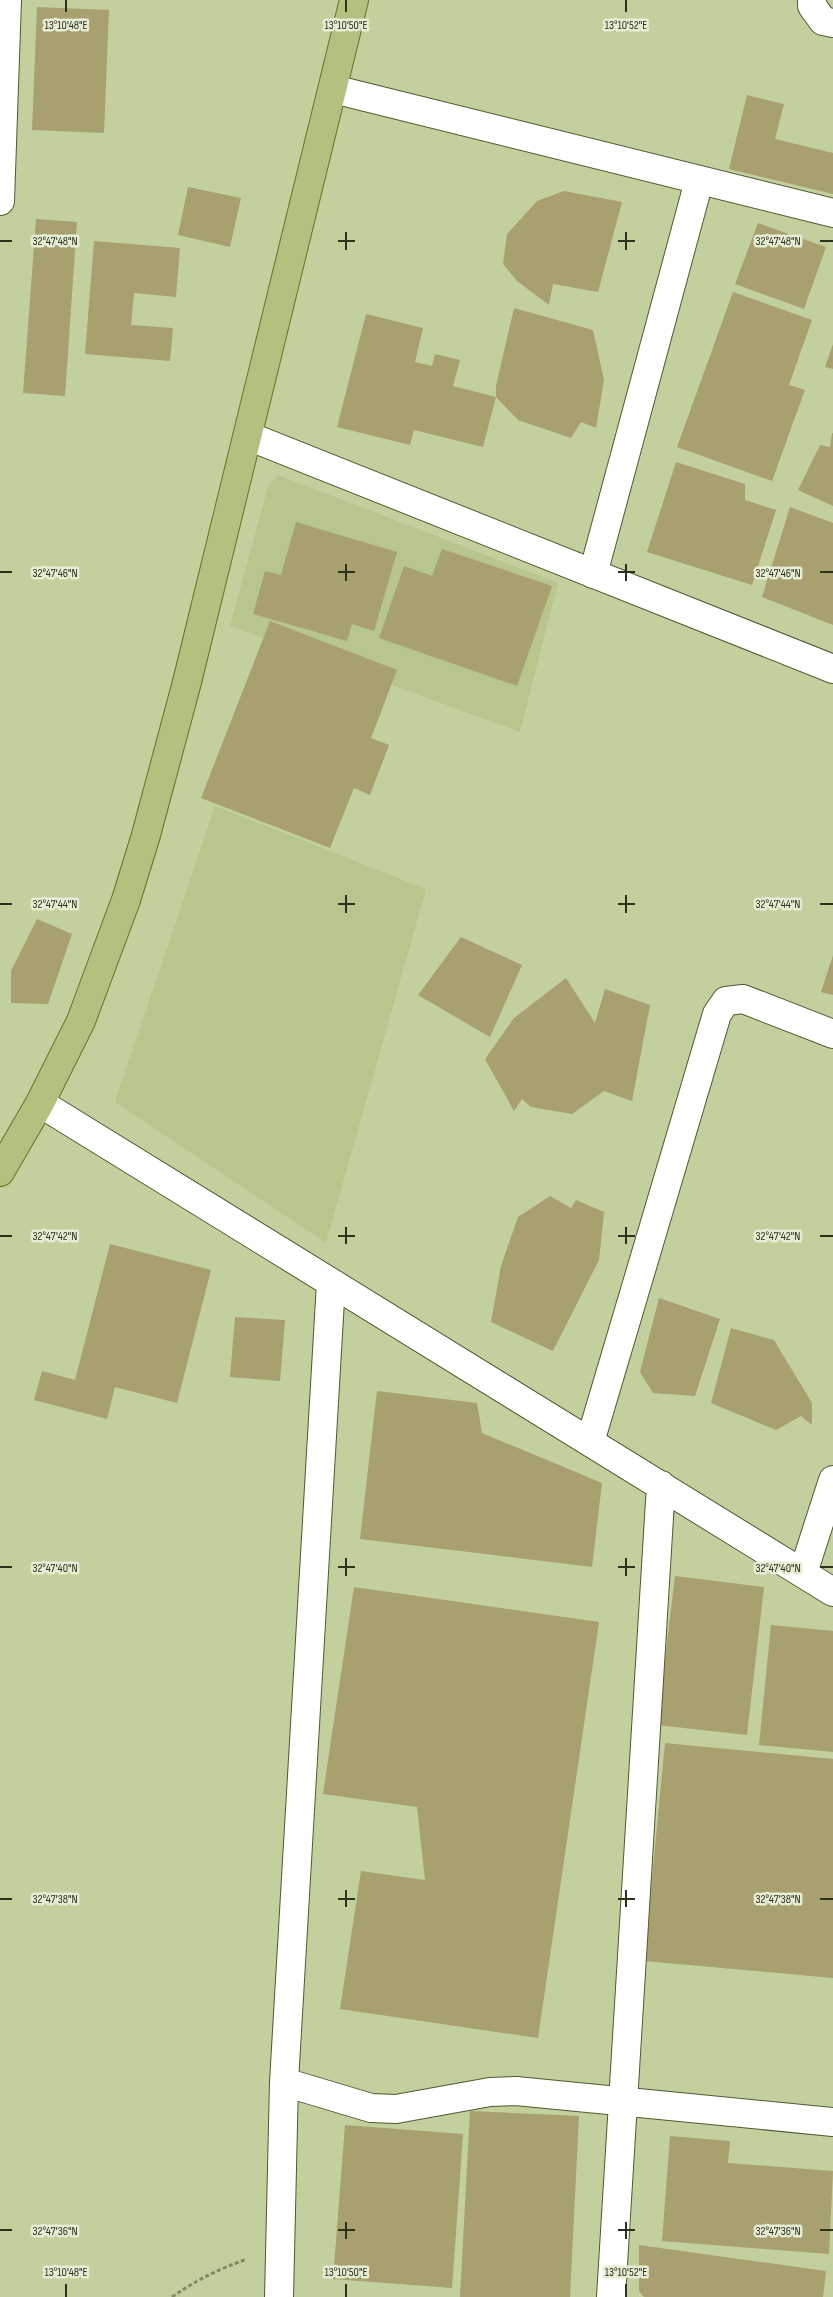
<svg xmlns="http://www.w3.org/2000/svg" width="833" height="2297" viewBox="0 0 833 2297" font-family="'Sofia Sans Condensed',sans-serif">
<rect width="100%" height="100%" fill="#c2d09e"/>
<path fill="#b6c68c" d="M278,475l280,108 -38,149 -290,-106 38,-139z
M215,806l211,83 -100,354 -211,-141z"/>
<path fill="#a8a06e" d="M37,7l72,3 -5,123 -72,-3z
M747,95l37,9 -9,35 58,14v41l-104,-25z
M188,187l53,11 -11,49 -52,-12z
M564,191l58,11 -24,90 -45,-8 -4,21 -32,-24 -14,-17 4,-30 30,-33z
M36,219l41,3 -12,174 -42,-3z
M758,223l68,24 -22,62 -69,-25z
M94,241l86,7 -4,49 -42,-4 -3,32 42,3 -3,33 -85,-7z
M733,292l79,28 -23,65 16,5 -33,91 -95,-34z
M514,308l79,22 11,50 -8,48 -15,-6 -10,16 -53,-18 -22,-23v-11z
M366,314l57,14 -8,34 17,4 3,-12 25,6 -7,26 43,11 -13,50 -69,-17 -4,15 -73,-18z
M833,344v25l-8,-2z
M832,433h1v73l-35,-16 22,-45 10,2z
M676,462l69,22v16l31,10 -24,75 -105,-33z
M790,507l43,16v102l-71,-28z
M296,522l101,30 -23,79 -22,-7 -5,17 -94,-27 12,-43 16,4z
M442,549l110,37 -35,100 -138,-48 25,-72 28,10z
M270,621l127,49 -26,68 18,7 -19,50 -16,-7 -24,60 -129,-50z
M37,919l35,15 -24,70 -37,-1v-32z
M461,937l61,28 -32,72 -72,-42z
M833,955v40l-12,-3z
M566,978l29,45 10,-34 45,16 -18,96 -28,-10 -32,23 -41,-7 -9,-8 -8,12 -29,-52 29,-41z
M550,1196l21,12 5,-8 28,12 -5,48 -46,91 -62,-29 10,-56 17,-49z
M110,1244l101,26 -34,133 -62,-16 -8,32 -73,-19 8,-29 33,9z
M659,1298l61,21 -25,77 -42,-3 -13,-21z
M235,1317l50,3 -5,61 -50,-4z
M731,1328l43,12 38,63v22l-11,-9 -25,14 -65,-27z
M377,1391l100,12 5,30 120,50 -10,84 -232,-28z
M675,1576l89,11 -17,148 -90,-10z
M354,1587l245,35 -61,416 -198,-29 21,-138 64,9 -8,-73 -94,-13z
M771,1625l62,6v121l-74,-7z
M665,1743l168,16v219l-189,-17z
M470,2111l109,5 -9,181h-110z
M345,2125l118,9 -11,154 -119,-9z
M670,2136l60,5 -2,22 105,8 -4,83 -167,-13z
M639,2245l187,26 -3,26h-179l-5,-6z"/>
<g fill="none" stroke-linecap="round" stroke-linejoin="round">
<defs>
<path id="minor" d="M812,0v6l11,15 10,2
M333,89l500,124
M0,201l7,-201
M248,436l585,233
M593,574l106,-393
M40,1103l793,489
M590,1442l127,-428 9,-13 17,-2 90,35
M803,1573l30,-93
M284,2082l87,26 25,1 94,-17 26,-1 317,31
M279,2297l5,-215 47,-799
M611,2297l50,-812"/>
<path id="major" d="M0,1172l40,-69 41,-82 45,-121 20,-65 41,-153 167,-682"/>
</defs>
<use href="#minor" stroke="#4f5a2d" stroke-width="30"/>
<use href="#major" stroke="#637326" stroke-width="30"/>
<path stroke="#808a66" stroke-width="3" stroke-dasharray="4 2.5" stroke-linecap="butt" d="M172,2297c24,-17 47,-28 75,-38"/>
<use href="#minor" stroke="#fff" stroke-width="28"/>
<use href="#major" stroke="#b3c180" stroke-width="28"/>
</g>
<path fill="none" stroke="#2c311d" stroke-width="2" d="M66,0v12M346,0v12M626,0v12M346,232v18M626,232v18M0,241h12M338,241h17M618,241h17M820,241h13M346,564v17M626,564v17M0,572h12M338,572h17M618,572h17M820,572h13M346,895v18M626,895v18M0,904h12M338,904h17M618,904h17M820,904h13M346,1227v17M626,1227v17M0,1236h12M338,1236h17M618,1236h17M820,1236h13M346,1558v18M626,1558v18M0,1567h12M338,1567h17M618,1567h17M820,1567h13M346,1890v17M626,1890v17M0,1899h12M338,1899h17M618,1899h17M820,1899h13M346,2222v17M626,2222v17M0,2230h12M338,2230h17M618,2230h17M820,2230h13M66,2284v13M346,2284v13M626,2284v13"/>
<g font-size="12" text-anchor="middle" fill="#2c311d" stroke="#e6edd4" stroke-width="5" stroke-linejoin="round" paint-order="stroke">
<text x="66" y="29">13°10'48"E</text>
<text x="346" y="29">13°10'50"E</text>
<text x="626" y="29">13°10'52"E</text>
<text x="55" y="245">32°47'48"N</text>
<text x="778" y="245">32°47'48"N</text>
<text x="55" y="577">32°47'46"N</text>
<text x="778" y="577">32°47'46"N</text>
<text x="55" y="908">32°47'44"N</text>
<text x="778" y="908">32°47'44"N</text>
<text x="55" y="1240">32°47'42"N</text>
<text x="778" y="1240">32°47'42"N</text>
<text x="55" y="1572">32°47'40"N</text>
<text x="778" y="1572">32°47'40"N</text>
<text x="55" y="1903">32°47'38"N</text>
<text x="778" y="1903">32°47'38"N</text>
<text x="55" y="2235">32°47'36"N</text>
<text x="778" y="2235">32°47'36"N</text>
<text x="66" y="2276">13°10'48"E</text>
<text x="346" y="2276">13°10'50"E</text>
<text x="626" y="2276">13°10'52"E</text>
</g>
</svg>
